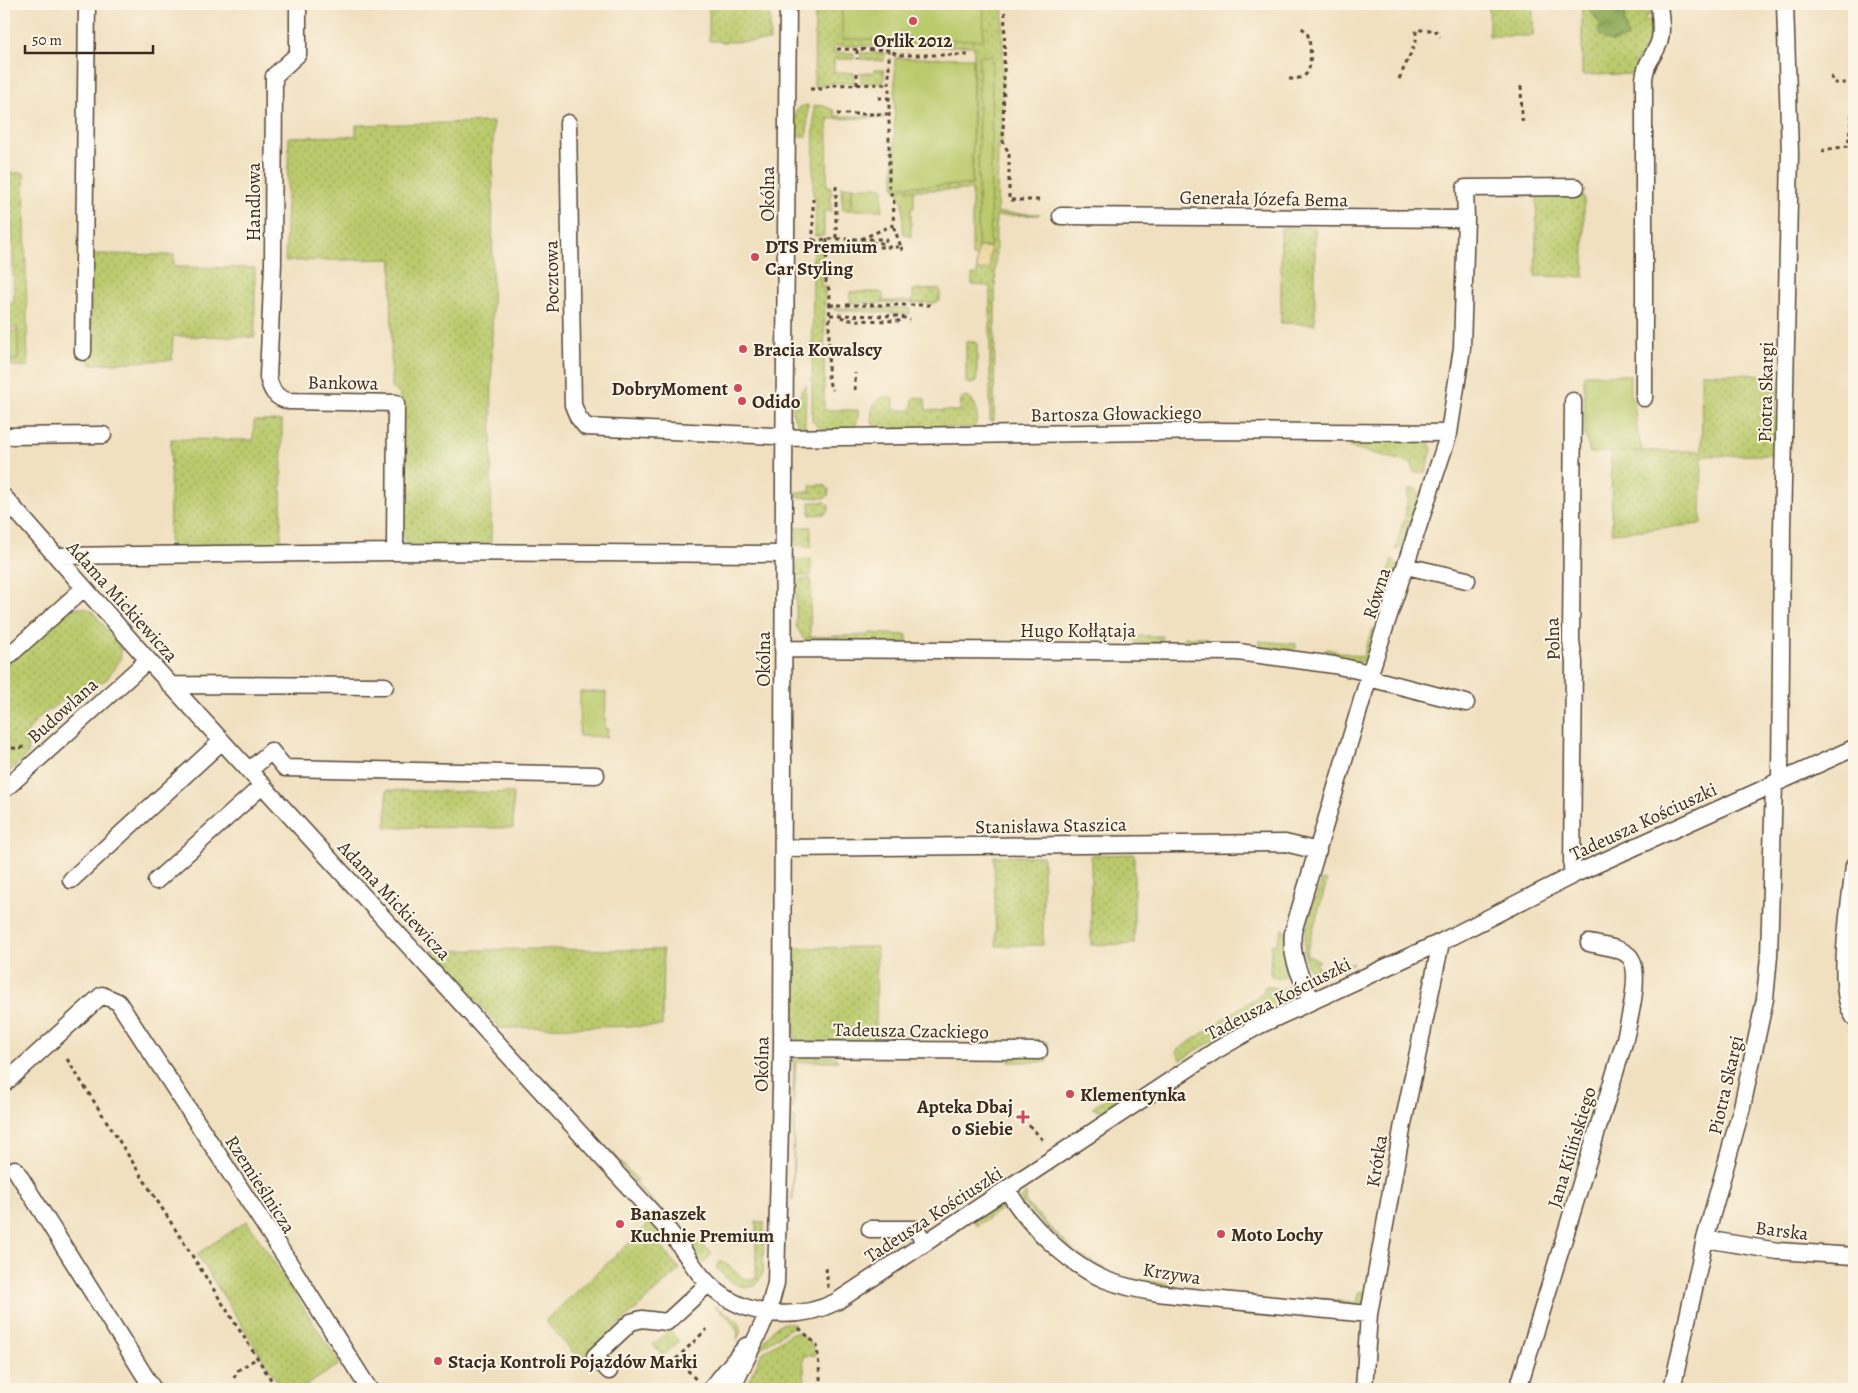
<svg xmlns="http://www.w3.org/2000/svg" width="1858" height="1393" viewBox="0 0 1858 1393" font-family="Alegreya,serif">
<defs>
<pattern id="grass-dots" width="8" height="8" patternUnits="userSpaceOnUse" patternTransform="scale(1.25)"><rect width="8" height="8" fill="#baca6c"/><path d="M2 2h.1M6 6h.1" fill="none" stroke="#98a458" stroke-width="1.8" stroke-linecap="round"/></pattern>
<pattern id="forest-crowns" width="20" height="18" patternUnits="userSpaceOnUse" patternTransform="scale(1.25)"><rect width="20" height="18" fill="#93ae60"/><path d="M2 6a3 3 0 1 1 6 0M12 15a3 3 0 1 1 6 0" fill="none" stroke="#798e4f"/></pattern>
<pattern id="sand-dots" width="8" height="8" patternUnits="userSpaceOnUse" patternTransform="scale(1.25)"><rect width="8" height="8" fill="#eeda9e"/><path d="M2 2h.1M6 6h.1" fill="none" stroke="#cdbb88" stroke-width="1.8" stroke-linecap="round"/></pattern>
</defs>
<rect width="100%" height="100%" fill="#fcf5e5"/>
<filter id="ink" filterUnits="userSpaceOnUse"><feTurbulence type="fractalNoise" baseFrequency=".02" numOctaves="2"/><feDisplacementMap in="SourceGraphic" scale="10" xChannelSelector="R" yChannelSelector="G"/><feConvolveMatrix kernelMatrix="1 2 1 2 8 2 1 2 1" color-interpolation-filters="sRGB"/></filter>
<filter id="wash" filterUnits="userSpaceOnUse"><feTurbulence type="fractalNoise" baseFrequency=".0096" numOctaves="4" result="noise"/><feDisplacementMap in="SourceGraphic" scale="20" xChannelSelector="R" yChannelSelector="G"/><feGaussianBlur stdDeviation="1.12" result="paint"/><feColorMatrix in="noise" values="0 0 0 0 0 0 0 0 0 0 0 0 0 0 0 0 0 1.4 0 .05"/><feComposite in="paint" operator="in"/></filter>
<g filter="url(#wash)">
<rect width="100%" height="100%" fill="#f0e0c0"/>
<path fill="url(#grass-dots)" stroke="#7a7a45" d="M709,4h61v37l-50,1v-1h-11z
M815,4h188l-1,139h-4l-1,70 43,1 -3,1 -41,1 -2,205h-4v-135l-18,-1v-10h5v-18l-5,-1v-67l-5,1h-71l-2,-4 78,-1 2,-139h-140v7h20v6h-20v13l20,1v10h-22l-15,5 -3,-2z
M1489,4h44v32h-44z
M1582,4h67l1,11 -5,1 1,5 5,-1c-1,11 -2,21 -7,31 -3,6 -9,11 -9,18l3,1 -2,4 -54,1z
M861,53h23v8l-24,-2z
M874,70h10v13h-23v-10h12z
M808,105l-1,31h-12v-23l5,-6z
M814,105l10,1 11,5v5h49v2l-56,1 -1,67 4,1v24h-7v25h-9l1,-33 -3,-9z
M493,122l-2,426h-78l-8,-5 -6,-18 1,-131 -9,-6 1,-129 -107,2 4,-124 67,-1v-11z
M4,173h20l4,194 -24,-2v-5h14l-1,-32h-13v-25h10l-2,-92h-8z
M841,187h11v23h-9z
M1537,196l47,1v80l-49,-1z
M1281,227h34v97l-34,-1z
M815,245h8l1,8h-3v33h4l-1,124h34v10l-4,9 -32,1 -10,-9 1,-167 2,-2z
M92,254l82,1v12l81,1v69l-82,-1 -1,24 -82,4z
M940,289v12l-6,2h-84v-11h30l3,2v7h30v-11z
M834,308h76v6l-76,-4z
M966,342h9l2,2v33l-1,4 -4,3 -6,-1z
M1701,373l76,2 -2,80 -73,1 -1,68 -89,9 -1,-82h91z
M806,385l-1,44c-9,-3 -14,-14 -12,-23 2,-5 3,-3 5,-7 3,-6 3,-9 8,-14z
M915,397l10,2 1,11 34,1 1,-12 6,-2c11,6 11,16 9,28l-2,2 -98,3c-10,-13 -2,-40 18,-31v11h18l1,-11z
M254,421h28l-1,126 -112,3 2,-111 82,1z
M1353,440l76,2 3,7 -6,23h-13v-7l-3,-2 -61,-16z
M810,485h15l4,5 -1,6 -3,2 -29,-1 1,-5h13z
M1409,489h7l3,4 -7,25 -7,-2z
M810,502h16l3,3v5l-4,4 -15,1z
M1404,519l7,3 -9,26 -7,2z
M796,527h15v20l-15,-2z
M811,559v17h-15l1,-16z
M1392,559l6,5 -8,27 -7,-1z
M811,579l-1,58 59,-2 1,-2 37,2v6l-6,3 -96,-3 -9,-15v-46z
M73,608h12l7,3 28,36 1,12 -15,21 -40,18 -29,21 -11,16 2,19 -18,17 -6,3v-108z
M1372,628l4,5 -9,25c-11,9 -29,1 -41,-2l1,-7 36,8z
M1135,636h27v5l-3,2h-21l-3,-2z
M1184,637h23v4l-3,2h-20z
M1259,641l37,3v4l-3,2 -32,-3z
M387,790l126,3v35l-127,-1z
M1134,854v90l-43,1v-90z
M994,856h49v89l-47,1z
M1322,880l5,1 -21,73 14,7 -4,2 3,7 5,-2 2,2 19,-9 2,3 6,-1 -33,14c-33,-15 -6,-73 2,-97z
M1282,928l4,4 4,39c-5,8 -9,7 -18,5l-2,-3 1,-28 6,-1z
M877,947l-1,96 -77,-1 -5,-3v-91z
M525,949l138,1 -1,76 -162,2 -68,-77z
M1265,986l15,3 9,-2c-4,20 -34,28 -51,37l-6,-11 31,-20z
M1228,1016l6,11 -53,33 -5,-9z
M1036,1042h12v20h-39l1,-5 27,-13z
M799,1056h35l4,5 -42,1 -3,47 1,-51z
M547,1080l31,34 -2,1c-9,-6 -25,-26 -29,-35z
M1119,1090l5,7 -21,14 -11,-3z
M794,1117l-1,84 -1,-1z
M610,1150l28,31h-4l32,35 46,37 -8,10 -5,-2 -21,-32 -12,-10 -33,-38z
M1026,1193v10l51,51 29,15 -23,-7 -61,-59 -2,-4z
M1000,1206l9,3 4,7 26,27 1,4 -37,-39 -27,18 -2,-5 20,-13z
M247,1221l93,143 -39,25h-19l-85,-135z
M650,1221l9,11c-3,13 13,28 21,37l-100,91 -35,-39 98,-91z
M756,1222h8l-1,51 -7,12c-15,7 -31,-6 -40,-18l5,-7 24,19h11z
M1563,1275l-35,114h-2l35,-113z
M1128,1278l48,7 -1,2 -47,-7z
M1360,1291l7,2 -3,11 -4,3 -53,-10 50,6z
M713,1305l25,16 3,9 -4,10 1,-7 -8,-14z
M784,1323h9l2,4 -4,1 -32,21 16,-22z
M669,1330l10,11 -16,15 -10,-11z
M792,1333h6c9,6 16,11 18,22l-13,1 2,27h-55l-1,-3 13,-27z"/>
<path fill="url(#forest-crowns)" stroke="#676c3f" d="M1589,4h38l-3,18 4,15c-12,5 -22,9 -30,-5l3,-7 -11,-14z"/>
<path fill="url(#sand-dots)" stroke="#94825e" d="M978,247h12v23h-13z"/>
<path fill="#baca6c" stroke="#7a7a45" d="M842,4h142l-1,36 -141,-1z
M979,56h13l-2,191h-12z
M895,58h78l-1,127 -78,1z
M852,187h31l-1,23h-30z
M896,190h18v18l-3,1v28l-8,-4v-31z
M4,331h14v29h-14z
M1584,374l46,1v19l4,7 3,29 5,21 -52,2 -5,-19z
M580,692h26l-1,37h3l-1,8 -28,-1z"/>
</g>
<g filter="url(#ink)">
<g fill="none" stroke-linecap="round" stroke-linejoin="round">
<defs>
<path id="minor" d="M298,4v50l-24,22 -1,187 -5,114c3,13 7,21 21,24l107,2 -1,149
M568,123l5,282 5,12 8,10 188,9 10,2 427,-7 238,2
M1061,216l405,3
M83,352l4,-348
M1644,398v-319c2,-18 9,-21 15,-36 4,-12 1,-27 0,-39
M1573,401l-2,240 3,21 -2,206 3,6
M4,436l99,-1
M4,497l144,163 511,560c6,6 12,13 17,20 11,15 19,31 32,43 33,34 87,39 128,19l379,-251 43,-25 183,-84 134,-68 279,-126
M56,556l339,-4 388,2
M1406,566l61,14
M783,649l455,3 96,13 36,8
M4,660l80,-72
M1369,678l97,25
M170,685l215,1
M249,771l22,-20 14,17 311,7
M1780,780l2,-250 8,-377 -5,-149
M4,790l144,-130
M783,848l502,-5 33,8
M1854,865c-3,35 -20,124 0,152
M71,880l151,-139
M156,881l107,-96
M1312,1001c-11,-23 -22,-43 -19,-69l77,-259 79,-240 13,-85 4,-129 -1,-31 111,-1
M782,1049l257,2
M4,1084l98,-89 16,7 170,259 81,128
M15,1169l138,220
M1007,1189c18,33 63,77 99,91 37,14 77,16 116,20 49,5 98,9 147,14
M870,1229h46l9,14
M1705,1239l73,12 76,5
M609,1371l-14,-15 36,-34 11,-3 25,3 41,-38
M711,1389l35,-43
M732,1389l36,-76 8,-30 6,-234 2,-574 4,-471
M1364,1389l5,-75 34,-190 38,-182
M1518,1389l106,-346c4,-18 19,-73 5,-87 -9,-9 -28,-10 -40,-13
M1672,1389l33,-150 37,-132 23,-108 4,-43 5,-173"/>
</defs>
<use href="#minor" stroke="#564536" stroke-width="19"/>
<path stroke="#564536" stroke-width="3" stroke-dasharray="4 4" stroke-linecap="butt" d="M1005,4l-2,140 6,8v48h32
M837,49l52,1 10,5h71
M857,50v9
M857,73v12
M1831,76l2,7h17l4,4
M1289,79c6,0 11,0 16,-4 8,-5 6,-34 2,-42 -2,-3 -4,-4 -6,-6
M1399,79l17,-37v-12h19l5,7
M1521,86l1,33 2,5
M810,89h11l11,-4 57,-1
M878,98h11
M837,114h52
M1823,153l1,-3 24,-4 6,-50
M836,186v53
M827,239l-1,43 4,10 -2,84 2,9 3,5
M861,239l32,-14 1,-23 -5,-15v-137
M813,241l14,-2h59v4h-23v4h38l-8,-22
M901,247l2,6
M813,250v-51
M830,305h104
M830,315l69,1 11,4
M841,317l7,3 51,1 5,-3
M855,390v-17
M4,749l24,-2
M67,1059l210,330
M1029,1125l14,15
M826,1268l2,20
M799,1328l18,17 4,44
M677,1358l21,24
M676,1359l31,-30
M234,1378l3,-7 20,-13
M758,1385v4"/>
<use href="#minor" stroke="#fff" stroke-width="16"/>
</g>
</g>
<g fill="#d1495b" stroke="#fcf5e5" stroke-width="2">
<circle cx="913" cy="21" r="5"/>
<circle cx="755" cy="257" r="5"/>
<circle cx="743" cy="349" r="5"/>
<circle cx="738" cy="388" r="5"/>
<circle cx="742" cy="401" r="5"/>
<circle cx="1070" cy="1094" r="5"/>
<path d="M1020.5 1109.5h5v5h5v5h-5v5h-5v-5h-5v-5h5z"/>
<circle cx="620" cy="1224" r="5"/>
<circle cx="1221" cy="1234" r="5"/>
<circle cx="438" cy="1361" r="5"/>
</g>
<g text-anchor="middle" stroke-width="4" stroke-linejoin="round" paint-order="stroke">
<g font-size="19" font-weight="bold" fill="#3b2a1e" stroke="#fcf5e5" text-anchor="start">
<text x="913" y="47" text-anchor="middle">Orlik 2012</text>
<text x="765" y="253">DTS Premium<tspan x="765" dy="22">Car Styling</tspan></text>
<text x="753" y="356">Bracia Kowalscy</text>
<text x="728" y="395" text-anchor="end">DobryMoment</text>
<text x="752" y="408">Odido</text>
<text x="1080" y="1101">Klementynka</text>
<text x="1013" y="1113" text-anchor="end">Apteka Dbaj<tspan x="1013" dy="22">o Siebie</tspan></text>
<text x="630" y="1220">Banaszek<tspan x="630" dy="22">Kuchnie Premium</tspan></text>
<text x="1231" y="1241">Moto Lochy</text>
<text x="448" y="1368">Stacja Kontroli Pojazdów Marki</text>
</g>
<g font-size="19" fill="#3b2a1e" stroke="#fcf5e5">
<text transform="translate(767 194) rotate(-90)" y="7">Okólna</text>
<text transform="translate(1264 198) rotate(1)" y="7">Generała Józefa Bema</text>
<text transform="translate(253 202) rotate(-90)" y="7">Handlowa</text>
<text transform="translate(551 277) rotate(-91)" y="7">Pocztowa</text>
<text transform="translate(343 382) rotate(1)" y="7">Bankowa</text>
<text transform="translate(1765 392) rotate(-89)" y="7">Piotra Skargi</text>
<text transform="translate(1116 413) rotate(-1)" y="7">Bartosza Głowackiego</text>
<text transform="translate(1376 593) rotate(-72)" y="7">Równa</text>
<text transform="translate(123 601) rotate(48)" y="7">Adama Mickiewicza</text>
<text x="1078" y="637">Hugo Kołłątaja</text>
<text transform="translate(1552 639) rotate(-92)" y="7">Polna</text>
<text transform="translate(763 659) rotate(-90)" y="7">Okólna</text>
<text transform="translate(62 710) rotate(-42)" y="7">Budowlana</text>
<text transform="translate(1643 821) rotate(-25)" y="7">Tadeusza Kościuszki</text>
<text transform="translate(1051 825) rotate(-1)" y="7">Stanisława Staszica</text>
<text transform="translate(395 900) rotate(47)" y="7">Adama Mickiewicza</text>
<text transform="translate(1278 998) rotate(-27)" y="7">Tadeusza Kościuszki</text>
<text transform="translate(911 1030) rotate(1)" y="7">Tadeusza Czackiego</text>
<text transform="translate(761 1064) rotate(-89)" y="7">Okólna</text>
<text transform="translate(1725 1085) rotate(-77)" y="7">Piotra Skargi</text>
<text transform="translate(1571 1147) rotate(-73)" y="7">Jana Kilińskiego</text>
<text transform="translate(1376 1161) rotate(-81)" y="7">Krótka</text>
<text transform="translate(261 1184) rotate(57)" y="7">Rzemieślnicza</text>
<text transform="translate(933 1214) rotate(-33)" y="7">Tadeusza Kościuszki</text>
<text transform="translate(1782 1230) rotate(7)" y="7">Barska</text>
<text transform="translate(1172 1273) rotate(9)" y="7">Krzywa</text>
</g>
</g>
<rect width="1858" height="1393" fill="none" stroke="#fcf5e5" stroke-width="20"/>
<path d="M25 45v8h128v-8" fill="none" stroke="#3b2a1e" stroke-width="2.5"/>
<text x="32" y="45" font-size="15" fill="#3b2a1e" stroke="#fcf5e5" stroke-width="4" paint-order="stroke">50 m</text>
</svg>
